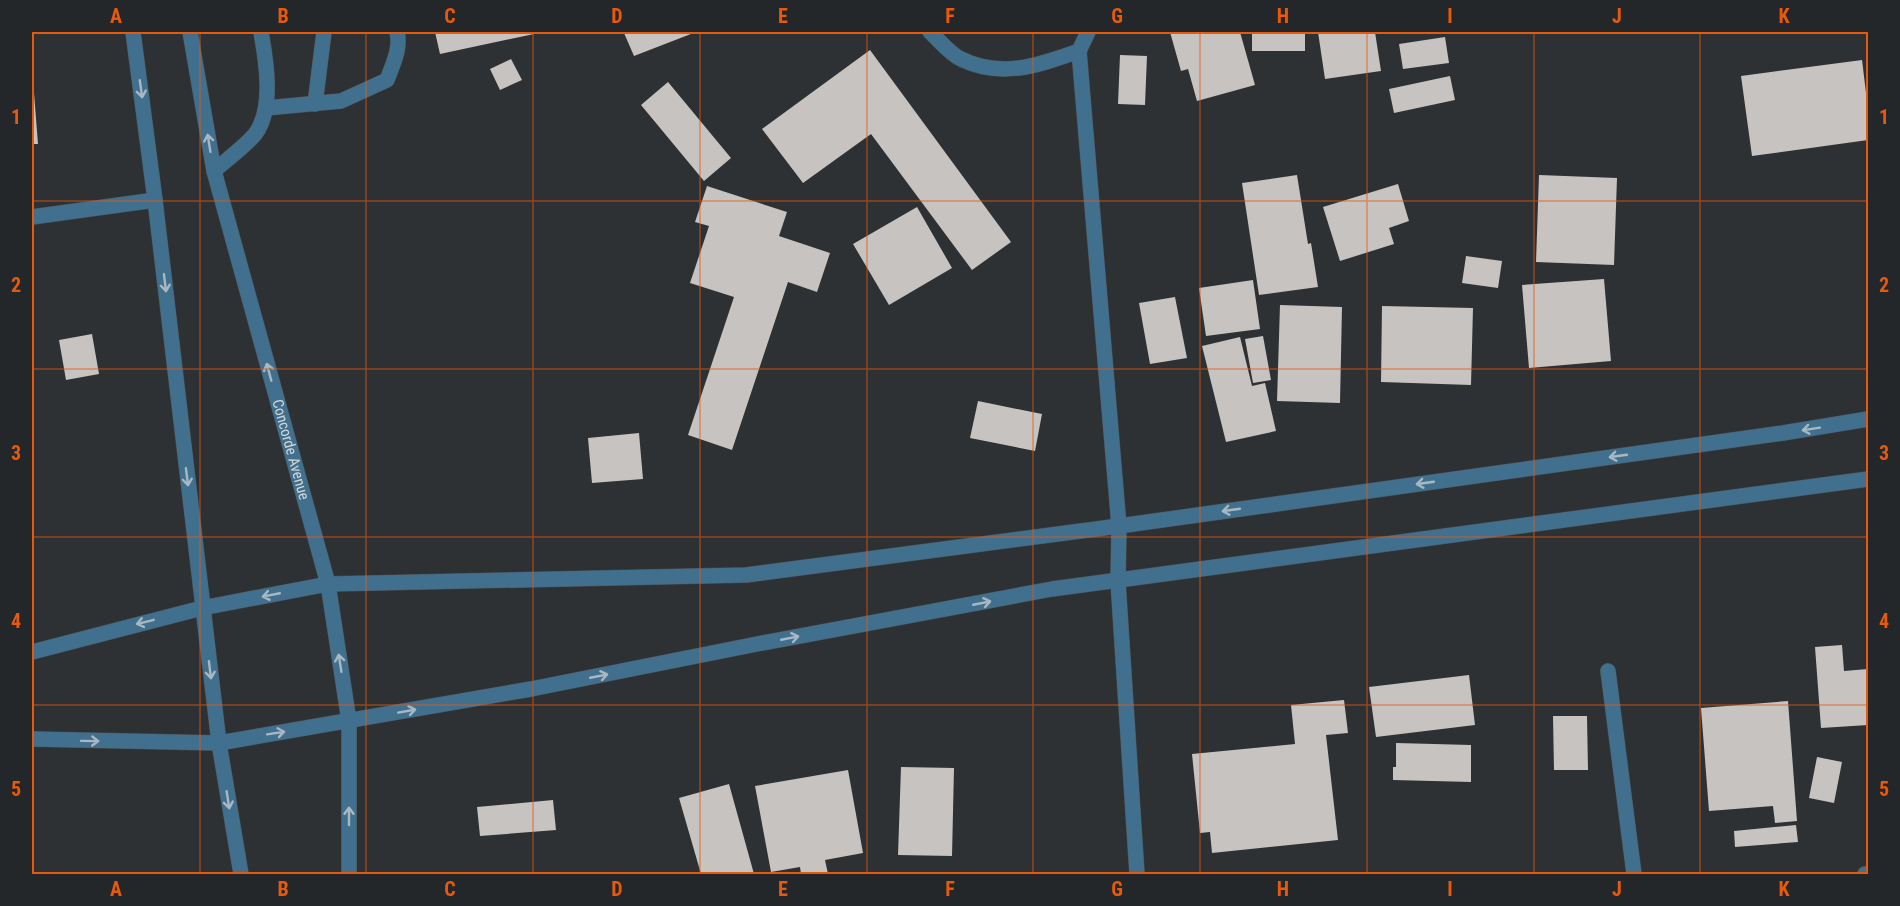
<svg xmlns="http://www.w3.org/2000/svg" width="1900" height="906" viewBox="0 0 1900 906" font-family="'Roboto Condensed',sans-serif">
<rect width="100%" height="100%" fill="#2d3133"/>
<path fill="#c7c3c0" d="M435,32h98l1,2 -94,20z
M628,32h68l-62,24 -10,-23z
M1170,32h70l15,53 -58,16 -9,-32 -7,2z
M1252,32h53v19h-53z
M1318,32h57l6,39 -56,8z
M1445,37l4,26 -46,6 -4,-25z
M870,50l141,192 -39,28 -101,-136 -68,49 -41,-54z
M1120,55l27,1 -2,49 -27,-1z
M511,59l11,21 -22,10 -10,-21z
M1862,60l6,49v31l-116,16 -11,-80z
M1450,76l5,24 -61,13 -5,-24z
M668,82l63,76 -27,23 -63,-76z
M32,93h2l4,51h-6z
M1297,175l11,69 3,-1 7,44 -59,8 -17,-112z
M1539,175l78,3 -3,87 -78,-3z
M1398,184l11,37 -20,7 5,16 -54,17 -17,-54z
M707,186l80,26 -8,24 51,17 -13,39 -29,-10 -56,168 -44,-15 46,-138 -44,-14 19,-57 -14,-4z
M917,207l35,61 -63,37 -36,-61z
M1466,256l36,5 -4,27 -36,-5z
M1604,279l7,82 -82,7 -7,-83z
M1253,280l7,49 -54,7 -7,-48z
M1175,297l12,61 -37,6 -11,-61z
M1280,305l62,2 -2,96 -63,-2z
M1382,306l91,2 -2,77 -90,-3z
M92,334l7,40 -33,6 -7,-40z
M1263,336l8,44 -18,3 -8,-44z
M1240,337l12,49 13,-3 11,48 -50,11 -24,-96z
M978,401l64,13 -7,37 -65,-13z
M639,433l4,46 -51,4 -4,-45z
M1842,645l2,26 24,-2v56l-47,3 -6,-81z
M1469,675l6,50 -99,12 -7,-50z
M1344,700l4,33 -22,2 12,105 -126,13 -2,-21 -10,1 -8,-79 103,-10 -4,-39z
M1788,701l9,120 -22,2 -2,-17 -64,5 -8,-103z
M1553,716h34l1,54h-34z
M1396,743l75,2v37l-78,-2v-13h3z
M1817,757l25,5 -8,41 -25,-5z
M901,767l53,1 -2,88 -54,-1z
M848,770l15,83 -38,7 3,14h-27l-1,-7 -29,5 -16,-86z
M729,784l25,90h-53l-22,-76z
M553,800l3,30 -76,6 -3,-29z
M1796,825l2,17 -63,5 -1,-16z"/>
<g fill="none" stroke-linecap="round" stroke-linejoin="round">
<defs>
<g id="minor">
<path d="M133,32l22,168 64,543 22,131"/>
<path id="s1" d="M190,32l24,139 114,413 21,137v153"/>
<path d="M930,32c9,8 20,22 31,27 41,20 78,6 118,-8l9,-19"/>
<path d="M1079,51l40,475 -1,56 19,292"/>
<path d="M315,104l9,-72"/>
<path d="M266,108l75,-7 46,-21c6,-16 14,-32 10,-48"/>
<path d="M214,171c11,-10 34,-27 42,-38 18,-26 10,-73 5,-101"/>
<path d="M32,217l123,-17"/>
<path d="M32,652l170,-44 126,-24 418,-9 373,-49 664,-93 85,-14"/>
<path d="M1608,671l26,203"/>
<path d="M32,739l187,4 312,-54 226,-45 295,-55 816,-110"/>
<path d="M1865,874h3"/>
</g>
</defs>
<use href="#minor" stroke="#4b4f51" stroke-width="16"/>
<use href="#minor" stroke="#41708f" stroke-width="15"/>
</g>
<defs><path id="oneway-shaft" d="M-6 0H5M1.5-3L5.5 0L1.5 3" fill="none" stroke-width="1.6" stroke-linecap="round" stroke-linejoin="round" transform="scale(1.5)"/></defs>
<g stroke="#a8b8c2">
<use href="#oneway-shaft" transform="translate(141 89) rotate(82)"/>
<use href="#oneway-shaft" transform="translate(209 143) rotate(-99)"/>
<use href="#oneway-shaft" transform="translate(165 283) rotate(83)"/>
<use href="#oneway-shaft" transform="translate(269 372) rotate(-105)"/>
<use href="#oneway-shaft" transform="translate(1811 429) rotate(171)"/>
<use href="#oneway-shaft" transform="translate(1618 456) rotate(172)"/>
<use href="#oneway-shaft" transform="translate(187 477) rotate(83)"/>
<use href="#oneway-shaft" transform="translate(1425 483) rotate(172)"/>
<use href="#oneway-shaft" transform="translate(1231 510) rotate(172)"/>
<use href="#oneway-shaft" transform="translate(271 595) rotate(169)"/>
<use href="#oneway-shaft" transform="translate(982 603) rotate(-11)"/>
<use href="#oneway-shaft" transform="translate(145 622) rotate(166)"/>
<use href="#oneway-shaft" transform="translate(790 638) rotate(-11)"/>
<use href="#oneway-shaft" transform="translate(340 663) rotate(-99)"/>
<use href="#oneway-shaft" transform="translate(210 670) rotate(83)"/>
<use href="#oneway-shaft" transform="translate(599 676) rotate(-11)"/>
<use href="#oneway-shaft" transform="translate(407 711) rotate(-10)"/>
<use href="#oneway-shaft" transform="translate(276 733) rotate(-9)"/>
<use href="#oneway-shaft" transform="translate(90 741) rotate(1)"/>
<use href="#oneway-shaft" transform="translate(228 800) rotate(81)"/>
<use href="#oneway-shaft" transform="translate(349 816) rotate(-90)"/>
</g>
<path fill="none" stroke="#e8590c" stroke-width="1.5" stroke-opacity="0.55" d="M200,32v842M366,32v842M533,32v842M700,32v842M867,32v842M1033,32v842M1200,32v842M1367,32v842M1534,32v842M1700,32v842M32,201h1836M32,369h1836M32,537h1836M32,705h1836"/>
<g text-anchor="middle" stroke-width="6" stroke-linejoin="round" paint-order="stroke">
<g font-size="15" fill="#d4d7d8" stroke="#232729">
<text dy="5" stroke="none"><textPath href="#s1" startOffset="430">Concorde Avenue</textPath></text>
</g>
</g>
<rect width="1900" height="906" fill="none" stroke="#232729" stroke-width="66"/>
<rect x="33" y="33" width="1834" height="840" fill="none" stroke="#e8590c" stroke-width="2"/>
<g font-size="20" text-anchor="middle" font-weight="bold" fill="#e8590c">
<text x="116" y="23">A</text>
<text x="283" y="23">B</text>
<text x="450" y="23">C</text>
<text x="617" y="23">D</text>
<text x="783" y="23">E</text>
<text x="950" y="23">F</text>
<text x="1117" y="23">G</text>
<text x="1283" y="23">H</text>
<text x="1450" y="23">I</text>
<text x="1617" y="23">J</text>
<text x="1784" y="23">K</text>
<text x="16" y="124">1</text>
<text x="1884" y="124">1</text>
<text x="16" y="292">2</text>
<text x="1884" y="292">2</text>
<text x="16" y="460">3</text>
<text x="1884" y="460">3</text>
<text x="16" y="628">4</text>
<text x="1884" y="628">4</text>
<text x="16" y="796">5</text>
<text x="1884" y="796">5</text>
<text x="116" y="896">A</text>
<text x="283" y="896">B</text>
<text x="450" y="896">C</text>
<text x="617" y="896">D</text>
<text x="783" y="896">E</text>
<text x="950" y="896">F</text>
<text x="1117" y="896">G</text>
<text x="1283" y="896">H</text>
<text x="1450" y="896">I</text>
<text x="1617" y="896">J</text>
<text x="1784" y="896">K</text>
</g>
</svg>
